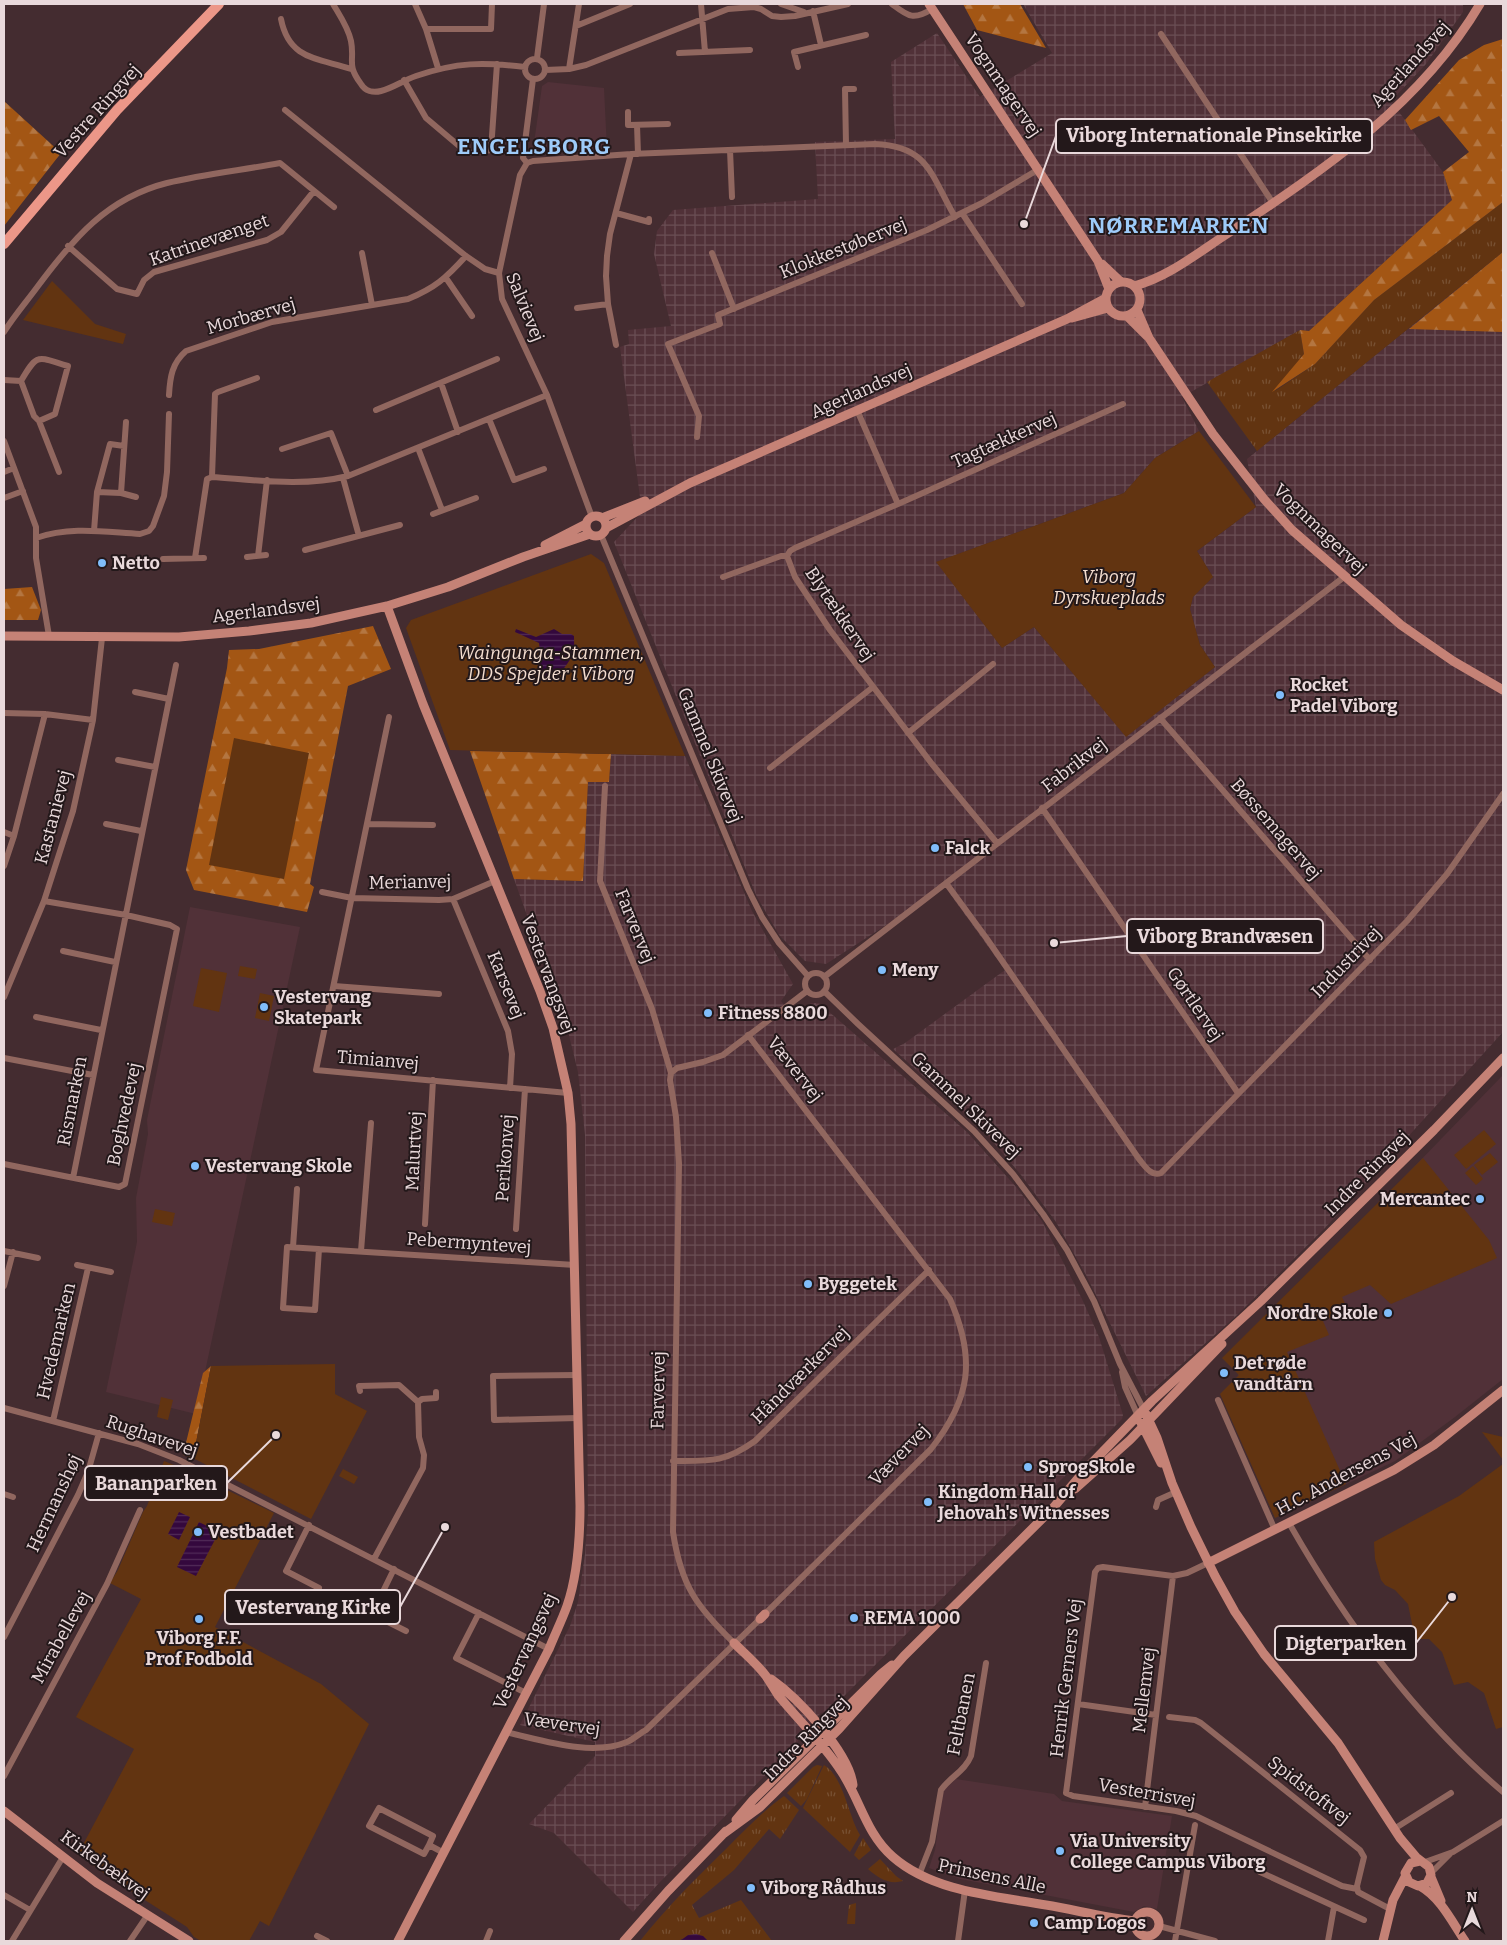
<svg xmlns="http://www.w3.org/2000/svg" width="1507" height="1945" viewBox="0 0 1507 1945" font-family="Bitter,serif">
<defs>
<pattern id="industrial-grid" width="8" height="8" patternUnits="userSpaceOnUse" patternTransform="scale(1.25)"><rect width="8" height="8" fill="#513138"/><path d="M0 4h8M4 0v8" fill="none" stroke="#6a4e54"/></pattern>
<pattern id="grass-tufts" width="24" height="20" patternUnits="userSpaceOnUse" patternTransform="scale(1.25)"><rect width="24" height="20" fill="#623411"/><path d="M3 7l-1-3M5 7V3M7 7l1-3M15 17l-1-3M17 17v-4M19 17l1-3" fill="none" stroke="#785133"/></pattern>
<pattern id="forest-firs" width="22" height="20" patternUnits="userSpaceOnUse" patternTransform="scale(1.25)"><rect width="22" height="20" fill="#a35614"/><path d="M5 1l3.5 6h-7zM16 11l3.5 6h-7z" fill="#b47641"/></pattern>
<pattern id="water-rules" width="6" height="5" patternUnits="userSpaceOnUse" patternTransform="scale(1.25)"><rect width="6" height="5" fill="#34083d"/><path d="M0 2.5h6" fill="none" stroke="#512b58"/></pattern>
</defs>
<rect width="100%" height="100%" fill="#442c30"/>
<path fill="#513138" d="M548,82l56,6 3,61 -68,4 -5,-10 8,-57z
M190,907l110,20 -104,487 -90,-22 31,-150 -1,-44 12,-64 -1,-14z
M1503,1075v304l-48,38 -60,44 -120,57 -42,-164z
M956,1779l98,15 8,7 110,15 -15,93 -13,-3 -10,6 -174,-33 -31,-11 6,-18 8,-59z"/>
<path fill="url(#industrial-grid)" d="M1023,4h440v8l-37,52 -35,37 52,71 9,28 -143,131 -9,-1 -118,67 17,34 -44,27 -31,35 -187,69 65,86 32,-21 92,109 89,-69 -15,-22 -10,-36 3,-12 20,-20 -16,-26 59,-44 -9,-48 256,-207v780l-178,196 -89,88 -90,80 -60,-121 -30,-53 -35,-47 -36,-43 -92,-83 12,-6 100,-73 -60,-83 -119,77 -21,-3 -26,-26 -23,-40 -142,-353 28,-30 -22,-165 9,-3 -1,-14 43,-4 -17,-72 3,-23 16,-21 145,-11 -3,-57 80,-3 -4,-77 46,-29 43,64 72,-44z
M611,754l74,2 67,155 41,73 -12,17 11,14 19,-12h8l148,129 50,56 25,33 40,78 17,38 24,78 -1,4 -293,292 -8,2 -22,21 1,3 -3,6 -138,140 -26,29 -79,-79 -25,-9 66,-68v-14l-75,-17 50,-99 8,-24 7,-48 3,-40 -3,-379 -7,-63 -11,-45 -53,-148 69,2 5,-100 21,1z"/>
<path fill="url(#grass-tufts)" d="M1503,202v50l-246,199 -50,-69 93,-52 4,24 -29,37 40,-27 59,-64z
M817,1765l5,1 -15,33 -6,7 -14,-13 26,-26z
M824,1765c20,12 24,51 36,70l-10,17 -47,-44z
M784,1796l15,14 -19,29 -11,-10 -35,41 -42,35 7,13 42,-18 31,41h-64l-5,-5 -22,3 -1,2h-40c26,-33 57,-64 87,-93 18,-18 36,-37 57,-52z
M863,1838l8,12 -12,10 -5,-5z
M880,1859l16,17 7,5c-14,4 -25,-3 -35,-12z
M856,1903l-1,21h-8l2,-19z"/>
<path fill="url(#forest-firs)" d="M963,4h57l26,44 -69,-18z
M1503,39v163l-129,98 -59,64 -43,28 32,-38 -4,-24 9,1 143,-131 -9,-28 26,-20 -30,-36 -28,14 -6,-10 54,-60 25,-15z
M4,101l57,52 -57,73z
M1503,252v80l-94,-3z
M32,587l9,23 -3,10h-34v-31z
M373,626l18,43 -43,17 -38,198 4,3 -7,25 -113,-22 -8,-20 41,-202 2,-18 30,-1z
M470,751l141,3 -2,28h-21l-5,99 -69,-2z
M211,1366l-18,92 -10,-3 20,-82z"/>
<path fill="#623411" d="M52,281l43,43 31,10 -3,10 -100,-24z
M1199,431l57,76 -59,44 16,26 -20,20 -3,12 10,36 15,22 -89,70 -92,-110 -32,21 -66,-86 188,-69 31,-35z
M591,554l13,9 81,193 -235,-6 -44,-122 5,-8z
M234,738l75,15 -25,126 -75,-14z
M240,966l17,3 -2,10 -17,-3z
M201,968l26,5 -8,39 -26,-6z
M260,993l14,3 -5,25 -14,-3z
M1484,1130l12,14 -30,25 -12,-14z
M1490,1153l8,9 -16,13 -8,-10z
M1423,1158l66,82 8,18 -106,46 -21,-19 -28,12 6,13 -25,11 6,14 -42,17 59,132 -71,34 -55,-124 19,-19 -17,-17z
M1473,1166l10,13 -7,6 -11,-12z
M155,1209l20,4 -3,13 -20,-4z
M335,1364v30l32,17 -56,108 -118,-61 18,-92z
M161,1397l12,3 -5,20 -11,-3z
M1482,1432l21,5v23z
M164,1461l20,8 90,44 -59,114 106,57 48,40 -100,202 -9,-5 -11,20h-48l-7,-4 -7,-10 -78,-50 -31,-23 56,-105 -58,-32 65,-118 -31,-16 8,-13 25,-58 4,-6z
M1503,1464v263l-7,2 -12,-36 -16,-11 -14,3 -12,-33 -13,-13h-14l-7,-35 -13,-14 -10,-5 -4,-5 -6,-21 -1,-17 85,-46z
M343,1469l15,8 -4,7 -15,-8z"/>
<path fill="url(#water-rules)" d="M516,629l20,8 18,-8 8,5h9l3,2c0,5 1,15 -2,20 -4,8 -20,32 -31,18 -6,-9 0,-22 -2,-31l-24,-11z
M179,1512l11,5 -11,23 -11,-6z
M199,1522l20,10 -23,44 -19,-9z
M696,1934l7,2 5,5h-28l8,-6z"/>
<g fill="none" stroke-linecap="round" stroke-linejoin="round">
<path stroke="#91675f" stroke-width="6" d="M333,4c7,12 15,23 18,37 4,20 -5,23 10,43 4,7 12,9 20,7 12,-3 23,-11 35,-15 41,-14 67,-14 109,-9
M415,4l11,25 12,39
M701,4l4,48
M781,4l23,8
M892,4c16,12 21,17 40,5
M813,11l8,34
M281,19c8,41 37,39 70,50
M576,26l54,-22
M426,29h65l1,-25
M1161,34l112,169
M679,53l71,-3
M537,58l7,-54
M525 69a10 10 0 1 1 20 0a10 10 0 1 1-20 0Z
M798,67l-4,-15 72,-17
M569,69l10,-65
M545,70l24,-1 17,-4 142,-56 26,-2 7,2 11,7 9,1 14,-1 53,-12
M533,79l-10,79 4,5 -7,12 -21,98 3,26 45,96 45,122
M404,80l22,38 39,33 7,2 19,-3 6,-86
M285,110l181,146 19,13 14,4
M628,112v13l40,-1
M637,125l1,29
M846,145l-1,-56h9
M730,150l2,47
M527,163l6,-2 98,-7 244,-10c54,2 56,32 80,73
M616,213l33,9v-3
M962,213l60,91
M68,246l49,43 20,5 7,-14 10,-8 113,-32 14,-8 33,-41
M362,253l10,52
M712,253l22,56
M446,278l26,38
M577,308l31,-4
M4,332c10,-16 23,-31 34,-46 35,-47 69,-88 129,-103 37,-9 76,-13 113,-20l54,44
M616,345l-8,-41 -2,-28 1,-20 3,-22 21,-80
M4,380l17,1c17,-29 16,-24 47,-15l-13,48 -16,7
M21,381l13,35 5,5 20,51
M441,383l17,49
M169,395c1,-18 3,-32 17,-44l86,-29 136,-23c27,-11 38,-21 58,-43
M376,410l121,-51
M857,410l41,94
M489,419l25,61 30,-11
M697,437l2,-21 -31,-72 52,-20 -2,-9 209,-85 55,-27 57,-34
M4,441l32,86v31l13,78
M418,448l24,62
M282,449l49,-16 17,43
M4,472l10,-4
M212,477l3,-83 3,-2 39,-14
M343,478l16,58
M97,492l24,1 15,4
M121,493l5,-71
M4,498l19,-7
M433,514l43,-16
M94,531l3,-39 13,-48 14,2
M601,535l147,354 14,28 17,26 29,33
M36,538c35,-12 68,-6 104,-4l9,-3 4,-5 11,-30 3,-24 2,-58
M305,550l95,-25
M258,556l9,-76
M787,556l8,21 35,53 102,134 65,79
M247,557l19,-2
M195,558l12,-79 5,-2c44,3 92,10 136,-1l199,-81
M163,559l41,-1
M723,577l58,-21h6l3,-5 5,-3 103,-44 225,-100
M135,692l34,7
M4,713l41,1 48,6
M389,717l-73,353 252,23
M1160,718l210,242
M908,733l85,-69
M118,760l37,7
M770,768l103,-81
M605,786l-5,95 52,128 19,64
M1042,808l196,285
M106,824l35,7
M367,824l66,1
M4,832l10,4
M4,866l10,-30 31,-122
M946,883l41,56 152,220c6,7 12,18 22,14l246,-252 40,-47 56,-80
M322,892l30,6 87,2 14,-1 42,-18
M453,899l55,132 4,23 -2,34
M63,951l52,11
M805 984a11 11 0 1 1 22 0a11 11 0 1 1-22 0Z
M824,977l520,-400
M334,986l105,8
M824,991l34,33 116,107 39,43 30,40 24,36 27,51 26,63 24,46
M4,997l40,-96 29,-90 20,-91 9,-82
M36,1017l65,13
M748,1035l202,264c26,60 21,99 -19,150l-166,165
M4,1058l89,17
M4,1164l115,23 6,-3 52,-255 -7,-4 -44,-10 -82,-14
M73,1178l103,-513
M425,1224l8,-144
M516,1229l9,-140
M293,1247l4,-58
M319,1249l-4,61 -32,-2 4,-61 288,18
M4,1251l34,7
M361,1251l10,-128
M77,1265l34,7
M4,1286l9,-34
M1122,1372l3,15 13,29
M577,1375l-84,1 1,44 84,-2
M360,1391l-1,-5 40,-1 19,17 1,35 5,18 -1,13 -49,91
M1218,1400l57,130
M418,1402l4,-3 14,-1v-6
M4,1408l134,36 41,16 370,189
M53,1421l35,-153
M673,1461c37,0 51,2 82,-20l174,-171
M4,1494l9,3
M1156,1507l2,-7 18,-8
M1289,1523c57,100 126,194 214,269
M309,1525l-23,46 33,17
M1208,1563l-21,10 -14,3 -70,-9 -5,1 -3,4 -29,221 7,3 103,15 20,5 146,70 15,3
M394,1569l-22,45 34,17
M479,1613l-23,45 70,35
M4,1637l74,-142 10,-23 11,-39
M734,1643c-37,-36 -53,-57 -61,-111l6,-368 -3,-47 -6,-37 1,-7 6,-5 26,-6 20,-7 84,-64
M1078,1704l78,11
M1169,1717l26,3 6,3 159,127 4,7 -7,29 1,6 32,17
M505,1732c37,8 86,25 122,10 7,-3 13,-9 19,-12l114,-111
M4,1776l103,-192 33,-74
M1145,1807l28,-231
M1394,1829l57,-36
M429,1845l4,-9 -54,-28 -10,18 55,28 5,-9 15,8
M1425,1862l28,-10 50,-31
M1260,1872l104,48
M1431,1873l19,-19
M919,1875l13,-33 9,-52c9,-13 24,-19 30,-34l15,-93
M4,1895l26,15
M1159,1926l56,15
M317,1936l10,5
M12,1941l51,-84
M130,1941l17,-25
M486,1941l4,-10
M958,1941l7,-51
M1175,1941l20,-116
M1328,1941l6,-34"/>
<path stroke="#c58276" stroke-width="9" d="M929,4l169,257 11,28
M1102,264l19,18
M1106 299a17 17 0 1 1 34 0a17 17 0 1 1-34 0Z
M1134,286c35,-9 66,-35 96,-54 95,-63 191,-128 250,-228
M1137,310l12,28 64,96 51,65 28,31 109,95 52,36 50,29
M1127,316l20,20
M1072,318l36,-10
M586 526a10 10 0 1 1 20 0a10 10 0 1 1-20 0Z
M602,518l43,-17
M606,528l84,-45 377,-164 39,-21
M545,545l41,-21
M387,606l36,98 117,287 13,37 15,65 3,31 9,382c0,33 -2,68 -13,100 -5,14 -12,28 -18,43l-151,292
M4,636l175,1 70,-6 62,-8 76,-17 61,-19 75,-30 67,-23
M1144,1410l13,28 15,45 19,44 24,49 20,36 29,42 74,89 62,95 16,19 13,10 2,8 -4,8 -9,3 -9,-4 -4,-9 6,-10 9,-2
M1141,1423l20,40
M1075,1489l55,-49 92,-96
M1208,1563l186,-93 40,-25 69,-55
M760,1619l5,-5
M734,1643c11,11 23,21 32,33 4,6 8,13 12,19 21,26 45,48 63,76 19,28 25,63 52,86 40,35 103,39 153,48 30,5 60,13 90,16
M771,1679c27,19 78,73 82,106
M4,1811l93,72 92,58
M736,1820l17,-20 128,-126 11,-9
M723,1834l37,-27 79,-78 65,-73 149,-148 33,-39 66,-68 109,-100 173,-171 69,-72
M1431,1877l10,24
M1420,1886c21,12 32,36 45,55
M1135 1924a12 12 0 1 1 24 0a12 12 0 1 1-24 0Z
M624,1941l44,-50 58,-60
M1383,1941l10,-41 13,-25"/>
<path stroke="#ec9788" stroke-width="10" d="M4,244l113,-134 102,-106"/>
</g>
<g fill="#80bdfa" stroke="#23181a" stroke-width="2">
<circle cx="102" cy="563" r="5"/>
<circle cx="1280" cy="695" r="5"/>
<circle cx="935" cy="848" r="5"/>
<circle cx="882" cy="970" r="5"/>
<circle cx="264" cy="1007" r="5"/>
<circle cx="708" cy="1013" r="5"/>
<circle cx="195" cy="1166" r="5"/>
<circle cx="1480" cy="1199" r="5"/>
<circle cx="808" cy="1284" r="5"/>
<circle cx="1388" cy="1313" r="5"/>
<circle cx="1224" cy="1373" r="5"/>
<circle cx="1028" cy="1467" r="5"/>
<circle cx="928" cy="1502" r="5"/>
<circle cx="198" cy="1532" r="5"/>
<circle cx="854" cy="1618" r="5"/>
<circle cx="199" cy="1619" r="5"/>
<circle cx="1060" cy="1851" r="5"/>
<circle cx="751" cy="1888" r="5"/>
<circle cx="1034" cy="1923" r="5"/>
</g>
<g text-anchor="middle" stroke-width="4" stroke-linejoin="round" paint-order="stroke">
<g font-size="18" fill="#e9d9db" stroke="#23181a">
<text transform="translate(1410 64) rotate(-48)" y="6">Agerlandsvej</text>
<text transform="translate(1003 85) rotate(56)" y="6">Vognmagervej</text>
<text transform="translate(97 111) rotate(-48)" y="6">Vestre Ringvej</text>
<text transform="translate(209 240) rotate(-19)" y="6">Katrinevænget</text>
<text transform="translate(843 248) rotate(-22)" y="6">Klokkestøbervej</text>
<text transform="translate(525 307) rotate(68)" y="6">Salvievej</text>
<text transform="translate(251 316) rotate(-16)" y="6">Morbærvej</text>
<text transform="translate(861 391) rotate(-24)" y="6">Agerlandsvej</text>
<text transform="translate(1004 440) rotate(-24)" y="6">Tagtækkervej</text>
<text transform="translate(1320 529) rotate(44)" y="6">Vognmagervej</text>
<text transform="translate(266 610) rotate(-7)" y="6">Agerlandsvej</text>
<text transform="translate(840 614) rotate(56)" y="6">Blytækkervej</text>
<text transform="translate(710 755) rotate(68)" y="6">Gammel Skivevej</text>
<text transform="translate(1074 765) rotate(-38)" y="6">Fabrikvej</text>
<text transform="translate(53 817) rotate(-75)" y="6">Kastanievej</text>
<text transform="translate(1276 829) rotate(49)" y="6">Bøssemagervej</text>
<text transform="translate(410 882) rotate(-1)" y="6">Merianvej</text>
<text transform="translate(635 926) rotate(68)" y="6">Farvervej</text>
<text transform="translate(1346 962) rotate(-46)" y="6">Industrivej</text>
<text transform="translate(548 974) rotate(70)" y="6">Vestervangsvej</text>
<text transform="translate(506 985) rotate(68)" y="6">Karsevej</text>
<text transform="translate(1195 1004) rotate(56)" y="6">Gørtlervej</text>
<text transform="translate(378 1060) rotate(5)" y="6">Timianvej</text>
<text transform="translate(795 1069) rotate(52)" y="6">Vævervej</text>
<text transform="translate(72 1101) rotate(-79)" y="6">Rismarken</text>
<text transform="translate(966 1105) rotate(44)" y="6">Gammel Skivevej</text>
<text transform="translate(124 1114) rotate(-78)" y="6">Boghvedevej</text>
<text transform="translate(414 1151) rotate(-87)" y="6">Malurtvej</text>
<text transform="translate(505 1158) rotate(-86)" y="6">Perikonvej</text>
<text transform="translate(1367 1173) rotate(-45)" y="6">Indre Ringvej</text>
<text transform="translate(469 1243) rotate(4)" y="6">Pebermyntevej</text>
<text transform="translate(56 1341) rotate(-77)" y="6">Hvedemarken</text>
<text transform="translate(800 1375) rotate(-45)" y="6">Håndværkervej</text>
<text transform="translate(658 1390) rotate(-89)" y="6">Farvervej</text>
<text transform="translate(152 1436) rotate(19)" y="6">Rughavevej</text>
<text transform="translate(899 1455) rotate(-46)" y="6">Vævervej</text>
<text transform="translate(1346 1474) rotate(-28)" y="6">H.C. Andersens Vej</text>
<text transform="translate(54 1503) rotate(-65)" y="6">Hermanshøj</text>
<text transform="translate(61 1637) rotate(-61)" y="6">Mirabellevej</text>
<text transform="translate(525 1651) rotate(-65)" y="6">Vestervangsvej</text>
<text transform="translate(1066 1678) rotate(-83)" y="6">Henrik Gerners Vej</text>
<text transform="translate(1144 1690) rotate(-83)" y="6">Mellemvej</text>
<text transform="translate(961 1714) rotate(-79)" y="6">Feltbanen</text>
<text transform="translate(562 1724) rotate(8)" y="6">Vævervej</text>
<text transform="translate(806 1738) rotate(-45)" y="6">Indre Ringvej</text>
<text transform="translate(1309 1790) rotate(38)" y="6">Spidstoftvej</text>
<text transform="translate(1147 1793) rotate(10)" y="6">Vesterrisvej</text>
<text transform="translate(105 1865) rotate(36)" y="6">Kirkebækvej</text>
<text transform="translate(992 1876) rotate(12)" y="6">Prinsens Alle</text>
</g>
<g font-size="18" font-weight="bold" fill="#e9d9db" stroke="#23181a" text-anchor="start">
<text x="112" y="569">Netto</text>
<text x="1290" y="691">Rocket<tspan x="1290" dy="21">Padel Viborg</tspan></text>
<text x="945" y="854">Falck</text>
<text x="892" y="976">Meny</text>
<text x="274" y="1003">Vestervang<tspan x="274" dy="21">Skatepark</tspan></text>
<text x="718" y="1019">Fitness 8800</text>
<text x="205" y="1172">Vestervang Skole</text>
<text x="1470" y="1205" text-anchor="end">Mercantec</text>
<text x="818" y="1290">Byggetek</text>
<text x="1378" y="1319" text-anchor="end">Nordre Skole</text>
<text x="1234" y="1369">Det røde<tspan x="1234" dy="21">vandtårn</tspan></text>
<text x="1038" y="1473">SprogSkole</text>
<text x="938" y="1498">Kingdom Hall of<tspan x="938" dy="21">Jehovah's Witnesses</tspan></text>
<text x="208" y="1538">Vestbadet</text>
<text x="864" y="1624">REMA 1000</text>
<text x="199" y="1644" text-anchor="middle">Viborg F.F.<tspan x="199" dy="21">Prof Fodbold</tspan></text>
<text x="1070" y="1847">Via University<tspan x="1070" dy="21">College Campus Viborg</tspan></text>
<text x="761" y="1894">Viborg Rådhus</text>
<text x="1044" y="1929">Camp Logos</text>
</g>
<g font-size="18" font-style="italic" fill="#f5ded0" stroke="#23181a">
<text x="1109" y="583">Viborg<tspan x="1109" dy="21">Dyrskueplads</tspan></text>
<text x="551" y="659">Waingunga-Stammen,<tspan x="551" dy="21">DDS Spejder i Viborg</tspan></text>
</g>
<g font-size="22" font-weight="bold" letter-spacing="1" fill="#9ecbf9" stroke="#23181a">
<text x="534" y="154">ENGELSBORG</text>
<text x="1179" y="233">NØRREMARKEN</text>
</g>
</g>
<path fill="none" stroke="#e9d9db" stroke-width="2" d="M1024 224L1056 136M1054 943L1127 936M276 1435L227 1483M445 1527L400 1607M1452 1597L1416 1643"/>
<g fill="#e9d9db" stroke="#23181a" stroke-width="2">
<circle cx="1024" cy="224" r="5"/>
<circle cx="1054" cy="943" r="5"/>
<circle cx="276" cy="1435" r="5"/>
<circle cx="445" cy="1527" r="5"/>
<circle cx="1452" cy="1597" r="5"/>
</g>
<g fill="#23181a" stroke="#e9d9db" stroke-width="2">
<rect x="1056" y="119" width="316" height="34" rx="5"/>
<rect x="1127" y="919" width="196" height="34" rx="5"/>
<rect x="85" y="1466" width="142" height="34" rx="5"/>
<rect x="225" y="1590" width="175" height="34" rx="5"/>
<rect x="1275" y="1626" width="141" height="34" rx="5"/>
</g>
<g font-size="19" text-anchor="middle" font-weight="bold" fill="#e9d9db">
<text x="1214" y="142">Viborg Internationale Pinsekirke</text>
<text x="1225" y="943">Viborg Brandvæsen</text>
<text x="156" y="1490">Bananparken</text>
<text x="313" y="1614">Vestervang Kirke</text>
<text x="1346" y="1650">Digterparken</text>
</g>
<rect width="1507" height="1945" fill="none" stroke="#e9d9db" stroke-width="10"/>
<g transform="translate(1472 1910)" stroke="#23181a" stroke-width="4" paint-order="stroke">
<path d="M0-4L9 19L0 12L-9 19Z" fill="#e9d9db"/>
<text y="-8" font-size="14" font-weight="bold" text-anchor="middle" fill="#e9d9db">N</text>
</g>
</svg>
